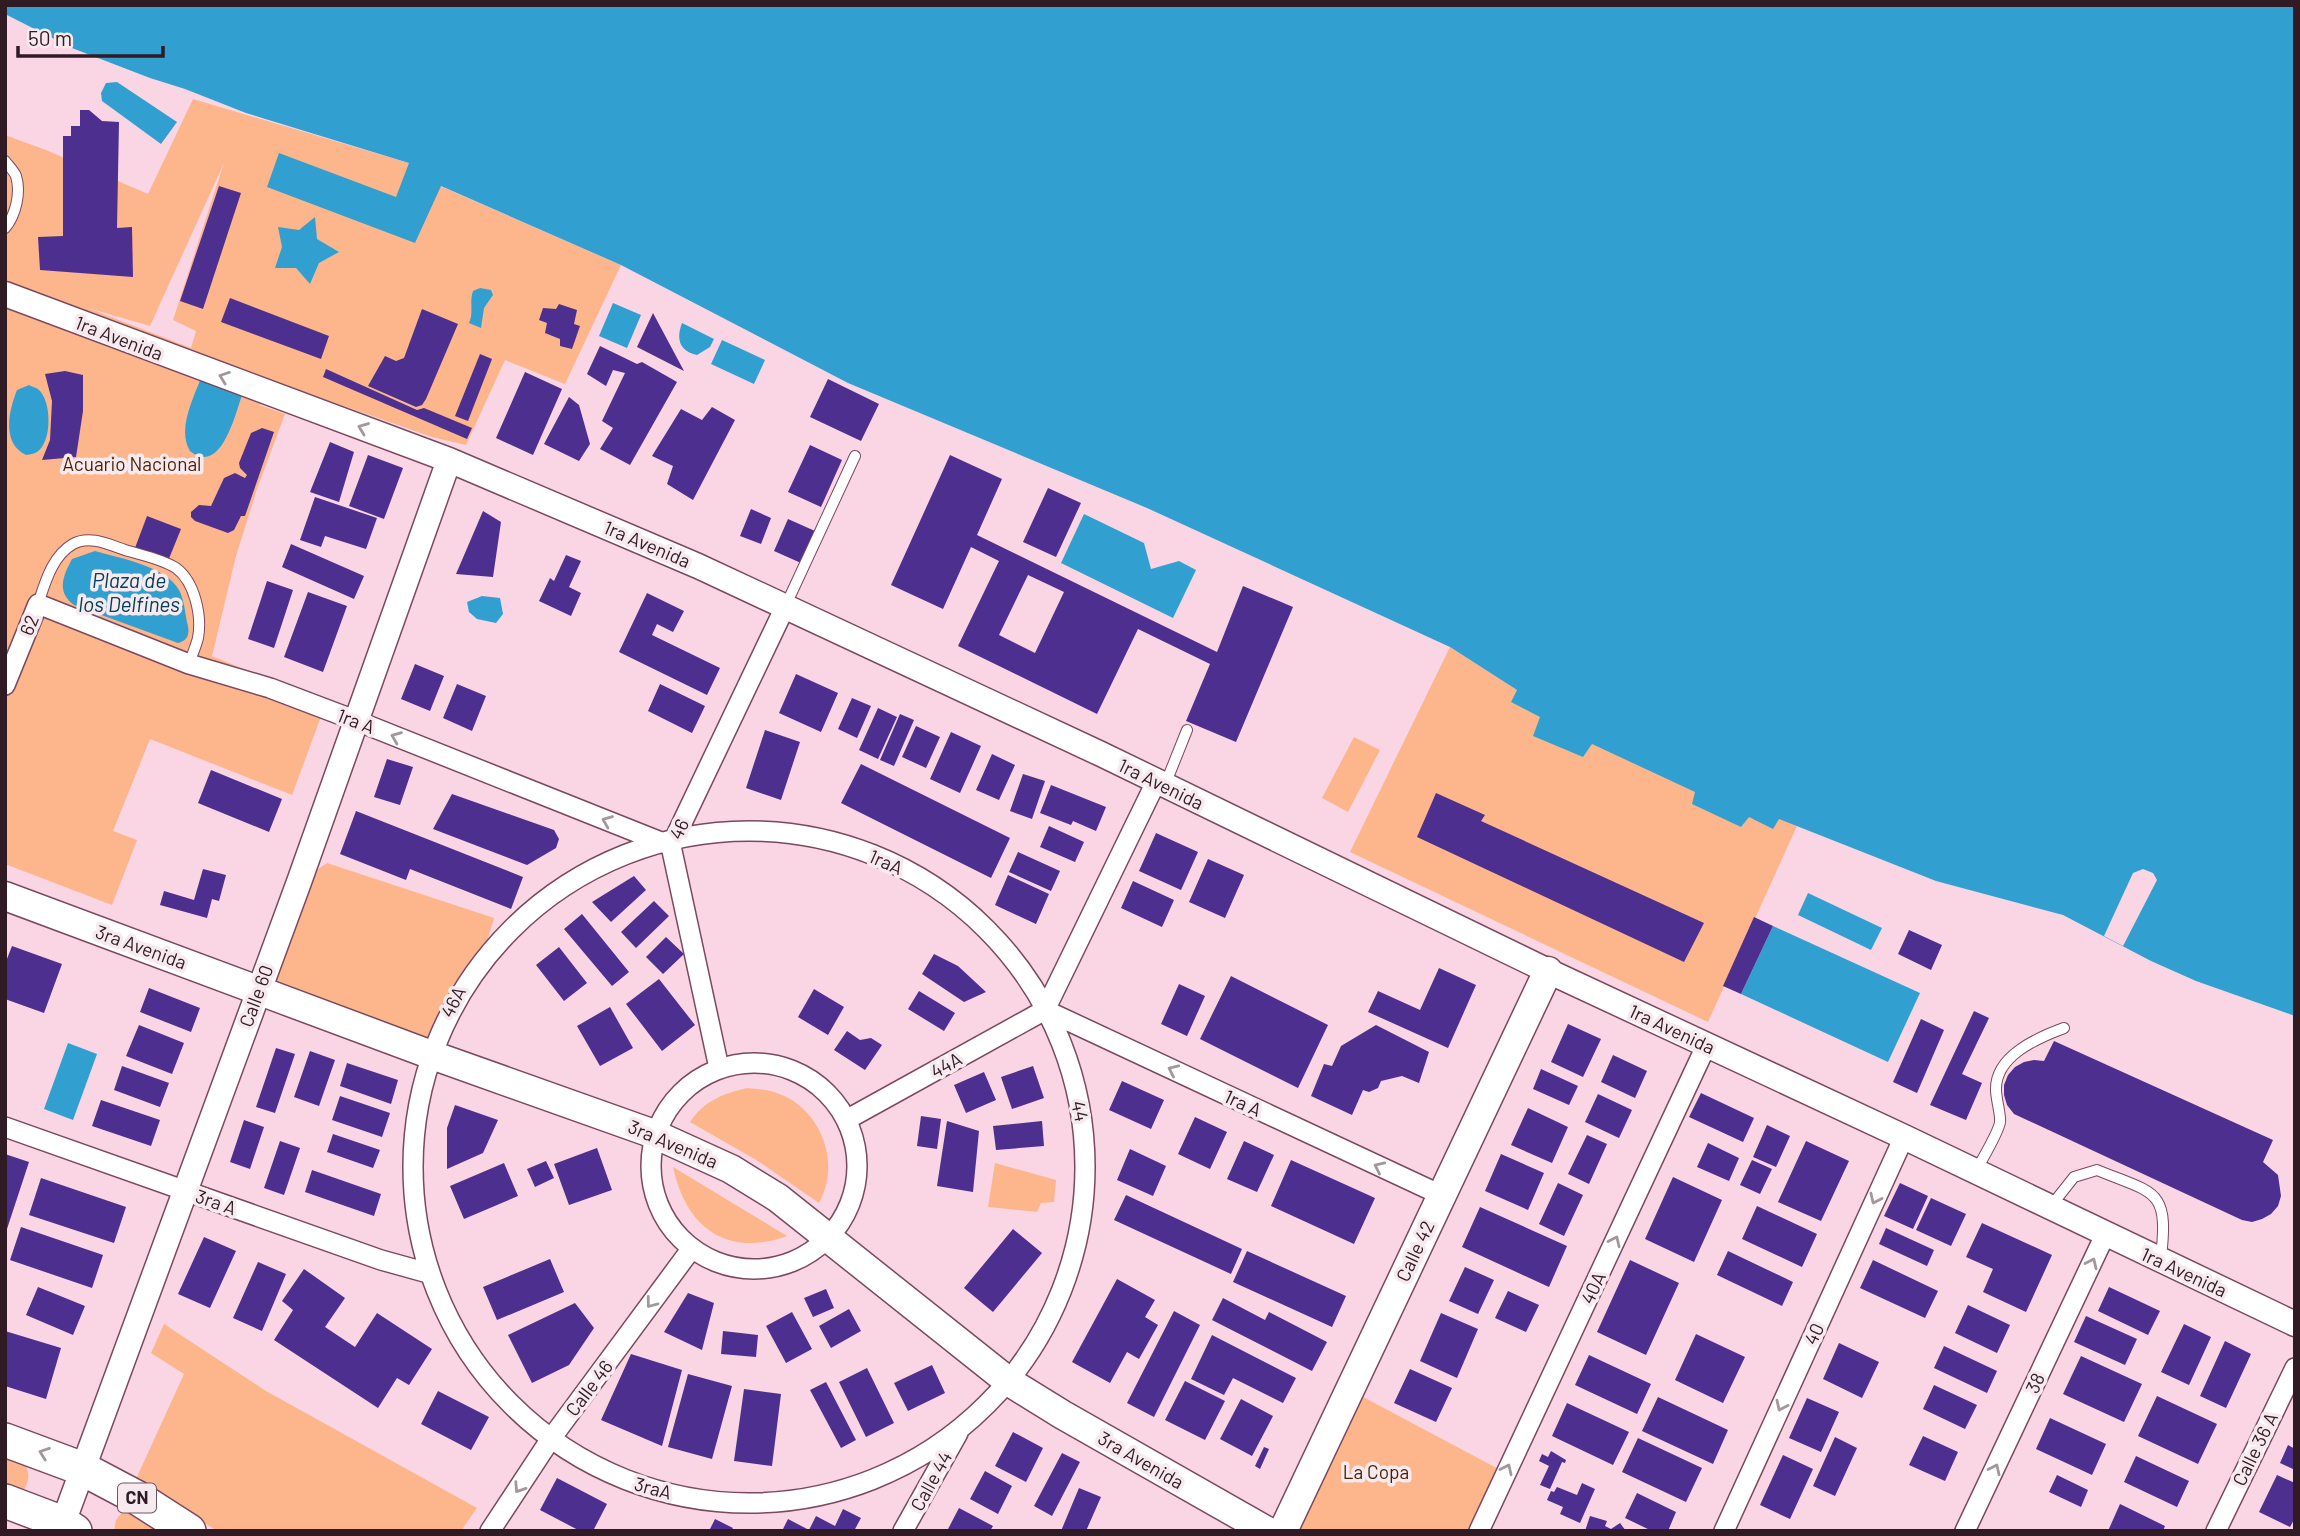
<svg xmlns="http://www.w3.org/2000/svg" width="2300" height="1536" viewBox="0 0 2300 1536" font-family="Barlow,sans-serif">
<rect width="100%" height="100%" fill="#fad5e4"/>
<path fill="#fdb68c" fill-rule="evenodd" d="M193,99l216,64 31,23 181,79 -56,119 -60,-24 -39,85 -34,-8 -162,-57 -10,25 25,9 -28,75 -21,67 -24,100 114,47 -34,92 -142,-56 -37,92 24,9 -25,65 -107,-41v-570l15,6 18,-8 -33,-10v-147l41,15 102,44zM224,163l-51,157 23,11 -5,17 -103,-40 62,18z
M1450,647l67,43 280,136 -89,196 -358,-170z
M1354,737l26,13 -32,62 -26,-14z
M327,863l167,55 -10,34 -22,32 -33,70 -171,-65 41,-107z
M747,1088c8,1 19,1 27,4 46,14 68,69 45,111l-61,-42 -68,-39c14,-21 32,-28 57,-34z
M995,1163l61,17 -2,22 -13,1 -4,9 -49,-5z
M673,1167l114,69c-61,22 -101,-9 -114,-69z
M164,1324l102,67 211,117 -16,23h-244l-81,-52 48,-105 -33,-21z
M1350,1390l156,83 -27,58h-196z
M5,1456l19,6c6,11 6,18 -1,29l-18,2z
M123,1511h13l30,20h-52l2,-11z"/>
<path fill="#31a0d1" d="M5,5h2290v1011l-99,-35 -45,-20 -88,-46 -127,-34 -157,-62 -6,10 -24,-12 -8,10 -49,-23 3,-12 -103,-48 -9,13 -50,-21 7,-19 -29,-15 6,-12 -67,-43 -303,-139 -299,-125 -227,-118 -180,-79 -26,57 -148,-56 12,-34 117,44 13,-34 -163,-50 -61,-24 -35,-11 -78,-30 -67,-34z
M117,82l60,40 -16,22 -59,-43 -1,-8 5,-10z
M315,217l2,22 22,13 -20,11 -9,21 -14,-16h-21l7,-21 -4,-20 21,3z
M480,288l11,2 2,5 -9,13 -3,20 -12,-5c5,-10 0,-21 4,-32z
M613,303l28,12 -14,33 -28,-12z
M682,323l32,16 -4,8 -13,8c-18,-4 -21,-16 -15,-32z
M722,340l43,20 -11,24 -43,-20z
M201,378l41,17c-7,20 -21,81 -52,56 -13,-21 3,-52 11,-73z
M29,385c3,2 7,2 10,5 13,12 13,52 -2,62 -3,2 -7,2 -11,3 -25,-12 -17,-45 -9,-65z
M1084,514l60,29 7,26 28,-8 17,9 -23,48 -112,-55z
M95,551c24,7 71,15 84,39 5,9 6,22 8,32 3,11 2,18 -9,21l-104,-38c-18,-13 -11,-29 -2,-46z
M482,596l18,2 3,16 -7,9 -19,-4 -8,-7 -2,-10z
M1808,893l74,35 -11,22 -73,-35z
M1773,926l147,67 -32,69 -147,-68z
M68,1043l29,11 -24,66 -29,-11z"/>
<path fill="#fad5e4" d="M2143,869l10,4 4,7 -34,66 -19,-10 29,-63z"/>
<path fill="#4c2f8f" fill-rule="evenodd" d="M80,110h9l13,11 17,1 -2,106 15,-1 1,50 -93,-7 -2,-33 25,-1v-100h8v-10h9z
M219,186l22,7 -38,116 -23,-8z
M230,298l99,38 -8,23 -100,-37z
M559,304l18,6 -3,14 6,2 -8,23 -12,-3v-7l-15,-6 2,-10 -8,-3 4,-12 13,1z
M422,309l36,15 -32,75 -4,6 -6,2 -48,-21 17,-30 11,5 8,-3z
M653,313l31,58 -47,-24z
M600,346l37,18 5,-2 35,20 -47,83 -30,-16 13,-21 -11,-7 23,-48 -12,-3 -7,16 -19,-12z
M480,354l12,5 -24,62 -13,-5z
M326,369l91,41 7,-2 48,20 -5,11 -144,-62z
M65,371l18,4v36l-7,46 -34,3 8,-20 2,-39 -7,-27z
M525,372l37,17 -29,66 -37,-17z
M828,379l51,25 -18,37 -51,-24z
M569,397l10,8 11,39 -11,17 -35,-17z
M712,407l23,13 -42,80 -26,-16 6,-18 -21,-10 29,-47 21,11z
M262,428l12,4 -29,84h-4l-7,14 -6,3 -33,-12 -4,-4v-5l8,-7 12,1 13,-28 11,-5 10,5 2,-3 -7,-7 -1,-5 12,-30z
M330,442l24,10 -15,50 -29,-10z
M810,445l32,15 -21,47 -33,-15z
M368,455l35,13 -19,51 -35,-13z
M950,455l52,24 -25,56 240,117 26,-66 50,21 -57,135 -50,-21 24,-57 -72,-35 -41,85 -139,-68 41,-85 -28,-14 -28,62 -52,-24zM1028,575l36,17 -29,61 -36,-18z
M1048,488l33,15 -25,54 -33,-15z
M315,497l62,21 -11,31 -41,-13 -4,11 -21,-7z
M751,509l20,9 -10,26 -21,-8z
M483,511l18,11 -8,55 -37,-3z
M147,516l34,13 -13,32 -33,-13z
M788,519l27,12 -14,32 -27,-12z
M291,544l73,32 -10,23 -72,-32z
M566,555l15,6 -12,26 12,6 -10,23 -32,-15 11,-23 4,3z
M267,581l26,9 -19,58 -26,-9z
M308,592l39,14 -24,66 -39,-15z
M647,593l37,18 -11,21 -16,-8 -5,11 68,33 -13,27 -88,-43z
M415,664l29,12 -14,35 -29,-12z
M796,674l42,19 -17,39 -42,-19z
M457,684l29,12 -14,35 -29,-13z
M660,684l45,22 -13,27 -44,-22z
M852,698l19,8 -14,32 -19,-9z
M878,708l19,9 -19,42 -19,-9z
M900,714l14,6 -20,46 -14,-6z
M916,726l24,11 -14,31 -24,-11z
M765,730l35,12 -19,58 -35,-12z
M951,732l30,14 -21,47 -30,-14z
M992,754l23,11 -16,35 -23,-10z
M387,759l26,8 -13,38 -26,-8z
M861,764l149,74 -19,40 -150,-75z
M211,770l71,29 -13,33 -71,-29z
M1023,774l22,7 -13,38 -22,-8z
M1051,785l55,22 -10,24 -23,-10 -2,4 -31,-12z
M1436,793l49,22 -4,6 223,102 -20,39 -267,-125z
M452,794l102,36 5,9 -3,9 -29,17 -94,-36z
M356,811l167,66 -12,32 -101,-40 -4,11 -66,-26z
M1049,826l35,16 -9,20 -35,-15z
M1156,833l42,19 -17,38 -42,-19z
M1018,852l42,19 -9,20 -42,-19z
M1208,859l36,16 -19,43 -36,-16z
M203,869l23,6 -7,26 -7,-2 -5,19 -47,-13 4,-14 30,9z
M1008,875l41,19 -13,30 -41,-19z
M634,876l12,14 -35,32 -19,-20z
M1133,881l41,19 -12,27 -41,-19z
M654,901l15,15 -33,32 -15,-16z
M582,914l47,58 -17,14 -48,-57z
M1754,917l19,9 -32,68 -18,-8z
M1909,930l33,15 -11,25 -33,-16z
M666,937l18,17 -21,20 -17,-17z
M12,946l50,18 -18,49 -39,-14v-35z
M559,947l28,36 -23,18 -28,-36z
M934,954l24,12 28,26 -22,10 -42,-28z
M1439,968l37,17 -28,63 -80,-36 10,-21 42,19z
M1231,976l97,49 -30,63 -98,-49z
M659,979l36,46 -33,26 -36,-47z
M1179,984l26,12 -18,40 -26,-12z
M149,988l51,20 -9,24 -51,-20z
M814,989l30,18 -16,28 -30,-18z
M919,991l36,22 -11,18 -36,-22z
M610,1007l23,41 -33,18 -23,-40z
M1974,1011l15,7 -27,56 20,9 -16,37 -36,-15z
M1921,1019l23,11 -27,63 -24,-11z
M1568,1024l33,15 -18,38 -32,-15z
M139,1025l45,18 -12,31 -46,-18z
M1376,1025l53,27 -10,31 -17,-7 -21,5 -3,7 -9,4 -6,-2 -11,25 -41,-19 13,-32 8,2 9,-20z
M847,1031l13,9 11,-2 11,7 -17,25 -31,-20z
M2054,1041l219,99 -10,22 15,13 3,21 -3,10 -7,8 -9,5 -10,3 -10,-2 -228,-106 -7,-9 -3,-10v-10l4,-10 7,-8 9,-5 10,-2 10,1z
M276,1048l19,6 -20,59 -19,-6z
M310,1051l25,9 -16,46 -25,-9z
M1613,1055l34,16 -12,27 -34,-16z
M347,1063l51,17 -7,24 -51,-18z
M122,1066l47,17 -9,24 -46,-17z
M1033,1066l11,32 -32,11 -11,-32z
M1541,1069l37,17 -9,19 -36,-16z
M984,1072l12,28 -30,13 -12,-28z
M1122,1081l42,19 -13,29 -42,-19z
M1701,1093l53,25 -11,24 -54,-25z
M1598,1094l34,16 -13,28 -34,-16z
M340,1096l50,17 -8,24 -50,-17z
M101,1100l59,20 -9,26 -59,-20z
M455,1105l43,15 -15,33 -36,16v-41z
M1528,1108l40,19 -16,36 -41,-18z
M921,1116l20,3 -4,30 -20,-3z
M1195,1117l32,15 -17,37 -32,-15z
M244,1120l20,7 -14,42 -20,-7z
M947,1121l32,10 -6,61 -36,-6z
M1042,1121l2,25 -48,4 -3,-24z
M1767,1125l23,11 -14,31 -23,-10z
M333,1134l47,16 -7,18 -46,-16z
M1587,1135l20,9 -18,40 -21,-10z
M280,1141l20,7 -16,47 -20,-7z
M1244,1141l30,14 -17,37 -30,-13z
M1806,1141l43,20 -28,60 -43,-19z
M1708,1143l31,15 -10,23 -32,-14z
M597,1148l15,42 -43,15 -15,-41z
M1130,1149l36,17 -13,30 -36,-16z
M5,1154l24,8 -23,70h-1z
M1501,1154l43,19 -16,37 -43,-19z
M1291,1160l84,38 -21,46 -83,-38z
M1752,1160l20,9 -12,25 -20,-9z
M546,1161l8,17 -19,9 -8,-18z
M504,1163l14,33 -54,23 -14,-33z
M312,1170l69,24 -7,22 -69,-24z
M1673,1177l49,23 -28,62 -49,-23z
M41,1178l85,29 -12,36 -85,-28z
M1558,1183l25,12 -19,41 -25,-12z
M1900,1183l28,13 -15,33 -29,-13z
M1126,1195l116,54 -11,25 -117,-54z
M1931,1198l35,16 -15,32 -35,-16z
M1757,1206l60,28 -15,33 -60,-28z
M1480,1207l87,39 -18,41 -87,-40z
M1982,1223l70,32 -26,57 -43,-20 10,-23 -27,-12z
M21,1227l82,28 -11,33 -82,-28z
M1886,1228l48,22 -7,16 -48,-22z
M1013,1229l29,24 -49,59 -29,-24z
M204,1237l32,14 -26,57 -32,-14z
M1247,1251l99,45 -14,31 -99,-45z
M1728,1251l65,31 -11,24 -65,-31z
M550,1259l14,33 -67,28 -14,-33z
M1630,1260l49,23 -33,72 -49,-23z
M1873,1260l65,31 -13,27 -65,-30z
M258,1262l28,12 -24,57 -29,-13z
M1465,1267l29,13 -16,34 -29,-13z
M304,1269l41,29 -20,29 30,20 22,-34 55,36 -23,36 -12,-7 -19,30 -104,-68 19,-30 -11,-9z
M1117,1279l38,21 -10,17 13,8 -19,34 -12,-7 -17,31 -38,-21z
M38,1287l47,19 -12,29 -47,-20z
M2109,1287l51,24 -12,24 -50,-24z
M826,1289l8,19 -21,9 -9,-19z
M1508,1291l31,14 -13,27 -31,-14z
M688,1293l26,10 -12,47 -38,-18z
M1223,1298l42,22 4,-8 58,30 -15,29 -100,-51z
M575,1303l19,25 -25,37 -37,18 -24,-48z
M1968,1305l42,20 -13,28 -42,-20z
M849,1309l12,22 -30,17 -12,-22z
M1174,1311l26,14 -46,92 -27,-14z
M792,1312l20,37 -26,14 -20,-37z
M1441,1313l37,16 -21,49 -37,-17z
M2086,1316l51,23 -12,26 -51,-23z
M2184,1324l27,13 -22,48 -28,-13z
M5,1331l56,17 -15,51 -41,-13z
M723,1331l35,4 -2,22 -35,-3z
M1696,1334l49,23 -22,46 -48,-23z
M1212,1335l84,43 -13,25 -50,-25 -9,17 -33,-16z
M2225,1341l26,13 -25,54 -26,-12z
M1839,1343l40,19 -17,36 -39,-19z
M1944,1346l53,25 -10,22 -53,-25z
M631,1354l51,16 -20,76 -61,-26z
M1589,1355l62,29 -14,30 -62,-29z
M2081,1356l61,28 -18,38 -61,-28z
M932,1365l13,28 -37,18 -14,-28z
M867,1368l27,55 -28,14 -27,-55z
M1410,1369l42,19 -16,34 -42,-19z
M688,1374l44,12 -20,73 -44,-12z
M1185,1381l40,20 -20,39 -40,-20z
M826,1382l30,58 -15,8 -31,-58z
M1934,1385l43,20 -12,24 -42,-20z
M744,1389l37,5 -9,72 -38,-5z
M438,1391l51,26 -18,33 -50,-26z
M2157,1396l60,28 -19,40 -60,-28z
M1658,1397l70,33 -15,34 -71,-33z
M1807,1398l32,14 -18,40 -32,-14z
M1241,1399l32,17 -21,40 -32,-17z
M1567,1403l62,29 -16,33 -61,-29z
M2050,1418l56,26 -14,31 -56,-26z
M1013,1432l30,16 -17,34 -31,-16z
M1923,1436l35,16 -13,29 -36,-16z
M1835,1437l22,11 -22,48 -22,-10z
M1638,1438l64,30 -16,34 -64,-30z
M2288,1445l7,4v21l-15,-7z
M1264,1447l5,2 -9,20 -5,-3z
M1551,1451l15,9 -1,3 -3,-1 -12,27 -10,-4 9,-19 -10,-5 3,-7 6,3z
M1062,1453l18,9 -28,54 -18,-10z
M1783,1455l30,14 -23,50 -30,-14z
M2136,1456l53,25 -12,26 -53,-25z
M985,1471l27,15 -14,28 -28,-15z
M2057,1475l31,15 -7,17 -32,-15z
M2277,1475l18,8v35l-5,9 -31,-15z
M557,1478l50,26 -14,27h-13l-40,-21z
M1582,1483l13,6 -15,34 -20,-9 3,-7 -16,-7 4,-9 3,1 3,-5 20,8z
M1079,1488l22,9 -15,34h-25z
M1637,1493l39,19 -8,19h-16l-27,-13z
M2120,1504l45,22 -2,5h-55z
M959,1508l34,18 -3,5h-43z
M843,1509l18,9 -7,13h-72l6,-12 21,11 7,-14 19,10z
M1590,1516l17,5 -2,5 6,3 9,-6 6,8h-41z
M715,1519l18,9 -2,3h-22z"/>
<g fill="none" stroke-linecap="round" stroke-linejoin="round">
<defs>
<path id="service" d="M5,161c3,4 9,10 11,15 5,16 0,39 -11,52
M38,604c7,-21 14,-48 35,-60 16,-9 35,0 52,6 16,5 37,9 51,18 19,14 26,48 22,70 -2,8 -6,17 -9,26
M785,607l70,-151
M1165,785l22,-55
M1976,1171c5,-10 23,-39 24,-49 1,-7 -4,-23 -4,-32 -1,-34 41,-52 68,-62
M2051,1206l23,-29 23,-7c58,24 72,18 64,87"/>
<path id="minor" d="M5,685l33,-81 151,60 81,24 87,33 314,125
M413 1167a336 336 0 1 1 672 0a336 336 0 1 1-672 0Z
M1045,1010l396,185
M1045,1010l111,-228
M651 1166a103 103 0 1 1 206 0a103 103 0 1 1-206 0Z
M719,1068l-48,-222 114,-239
M846,1120l199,-110
M5,1127l376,133 47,13
M490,1531l60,-91 142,-192
M903,1531l55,-98
M1479,1531l228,-487
M1724,1531l180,-394
M1965,1531l140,-296
M2216,1531l79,-163"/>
<path id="tertiary" d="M5,294l444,166 249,106 403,188 447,217 356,166 391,187
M60,1531l239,-649 150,-422"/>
<path id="secondary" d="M5,896l424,158 225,80 77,35 47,29 230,183 55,34 204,116
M1283,1531l265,-560"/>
<path id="trunk" d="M5,1440l78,29 53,28 53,34
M5,1501l58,22 12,8"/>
</defs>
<use href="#service" stroke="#7b485f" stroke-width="12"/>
<use href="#minor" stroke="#7b485f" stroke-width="22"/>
<use href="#tertiary" stroke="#7b485f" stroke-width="27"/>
<use href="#secondary" stroke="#7b485f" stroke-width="31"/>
<use href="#trunk" stroke="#7b485f" stroke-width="36"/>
<use href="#service" stroke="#fff" stroke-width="10"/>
<use href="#minor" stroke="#fff" stroke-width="19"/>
<use href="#tertiary" stroke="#fff" stroke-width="24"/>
<use href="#secondary" stroke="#fff" stroke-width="28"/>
<use href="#trunk" stroke="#fff" stroke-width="33"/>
</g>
<defs><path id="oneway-chevron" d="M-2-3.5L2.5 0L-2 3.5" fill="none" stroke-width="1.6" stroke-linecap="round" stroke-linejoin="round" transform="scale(1.75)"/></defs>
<g stroke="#a2989c">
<use href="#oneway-chevron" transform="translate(224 377) rotate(-160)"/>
<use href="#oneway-chevron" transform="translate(363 428) rotate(-159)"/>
<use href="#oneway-chevron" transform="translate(396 737) rotate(-158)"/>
<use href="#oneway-chevron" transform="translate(607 821) rotate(-158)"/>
<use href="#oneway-chevron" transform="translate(1173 1070) rotate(-155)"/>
<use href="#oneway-chevron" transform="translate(1379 1167) rotate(-155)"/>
<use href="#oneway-chevron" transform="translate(1875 1199) rotate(115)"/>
<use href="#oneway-chevron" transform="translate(1615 1241) rotate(-65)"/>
<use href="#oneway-chevron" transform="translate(2092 1263) rotate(-65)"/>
<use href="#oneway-chevron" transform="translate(651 1303) rotate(127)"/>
<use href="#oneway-chevron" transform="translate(1781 1406) rotate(115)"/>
<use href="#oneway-chevron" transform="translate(44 1453) rotate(-160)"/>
<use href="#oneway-chevron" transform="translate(1507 1469) rotate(-65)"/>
<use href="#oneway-chevron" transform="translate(1995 1469) rotate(-65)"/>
<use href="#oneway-chevron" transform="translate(519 1488) rotate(123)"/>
</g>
<g text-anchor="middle" stroke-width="7" stroke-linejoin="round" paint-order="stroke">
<rect fill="#f7eaef" stroke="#6c5861" stroke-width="2" x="118" y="1483.5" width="38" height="29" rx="5"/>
<g font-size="18" font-weight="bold" fill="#301a24">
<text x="137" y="1504">CN</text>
</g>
<g font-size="19" fill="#301a24" stroke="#f7eaef">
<text transform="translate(119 338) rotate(21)" y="7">1ra Avenida</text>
<text transform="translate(647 544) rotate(23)" y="7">1ra Avenida</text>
<text transform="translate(29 625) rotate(-68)" y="7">62</text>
<text transform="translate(356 721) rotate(21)" y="7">1ra A</text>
<text transform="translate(1161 784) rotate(26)" y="7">1ra Avenida</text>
<text transform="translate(679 829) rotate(-65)" y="7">46</text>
<text transform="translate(886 862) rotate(24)" y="7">1raA</text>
<text transform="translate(141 947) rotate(20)" y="7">3ra Avenida</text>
<text transform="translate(256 996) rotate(-70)" y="7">Calle 60</text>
<text transform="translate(453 1002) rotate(-63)" y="7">46A</text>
<text transform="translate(1672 1029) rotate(25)" y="7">1ra Avenida</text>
<text transform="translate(946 1065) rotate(-29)" y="7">44A</text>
<text transform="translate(1243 1103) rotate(25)" y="7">1ra A</text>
<text transform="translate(1080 1111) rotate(78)" y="7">44</text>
<text transform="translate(673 1144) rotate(23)" y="7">3ra Avenida</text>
<text transform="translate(216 1202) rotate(19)" y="7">3ra A</text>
<text transform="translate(1415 1251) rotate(-65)" y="7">Calle 42</text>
<text transform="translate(2184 1272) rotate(25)" y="7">1ra Avenida</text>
<text transform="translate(1593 1288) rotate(-65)" y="7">40A</text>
<text transform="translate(1814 1334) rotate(-65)" y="7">40</text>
<text transform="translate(2035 1383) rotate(-65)" y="7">38</text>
<text transform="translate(589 1388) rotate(-53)" y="7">Calle 46</text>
<text transform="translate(2255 1449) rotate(-64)" y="7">Calle 36 A</text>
<text transform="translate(1141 1460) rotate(30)" y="7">3ra Avenida</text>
<text transform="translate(931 1481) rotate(-61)" y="7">Calle 44</text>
<text transform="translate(653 1488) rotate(15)" y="7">3raA</text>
</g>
<g font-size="19" fill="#461f02" stroke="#f7eaef">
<text x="132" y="471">Acuario Nacional</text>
<text x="1376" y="1479">La Copa</text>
</g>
<g font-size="21" font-style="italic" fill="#004059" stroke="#f7eaef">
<text x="129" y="588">Plaza de<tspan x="129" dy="24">los Delfines</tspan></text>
</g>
</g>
<rect width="2300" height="1536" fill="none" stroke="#301a24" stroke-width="14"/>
<path d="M18 46v10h145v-10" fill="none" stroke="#301a24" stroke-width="3.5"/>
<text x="28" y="46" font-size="21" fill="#301a24" stroke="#f7eaef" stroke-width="5" paint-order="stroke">50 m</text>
</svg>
